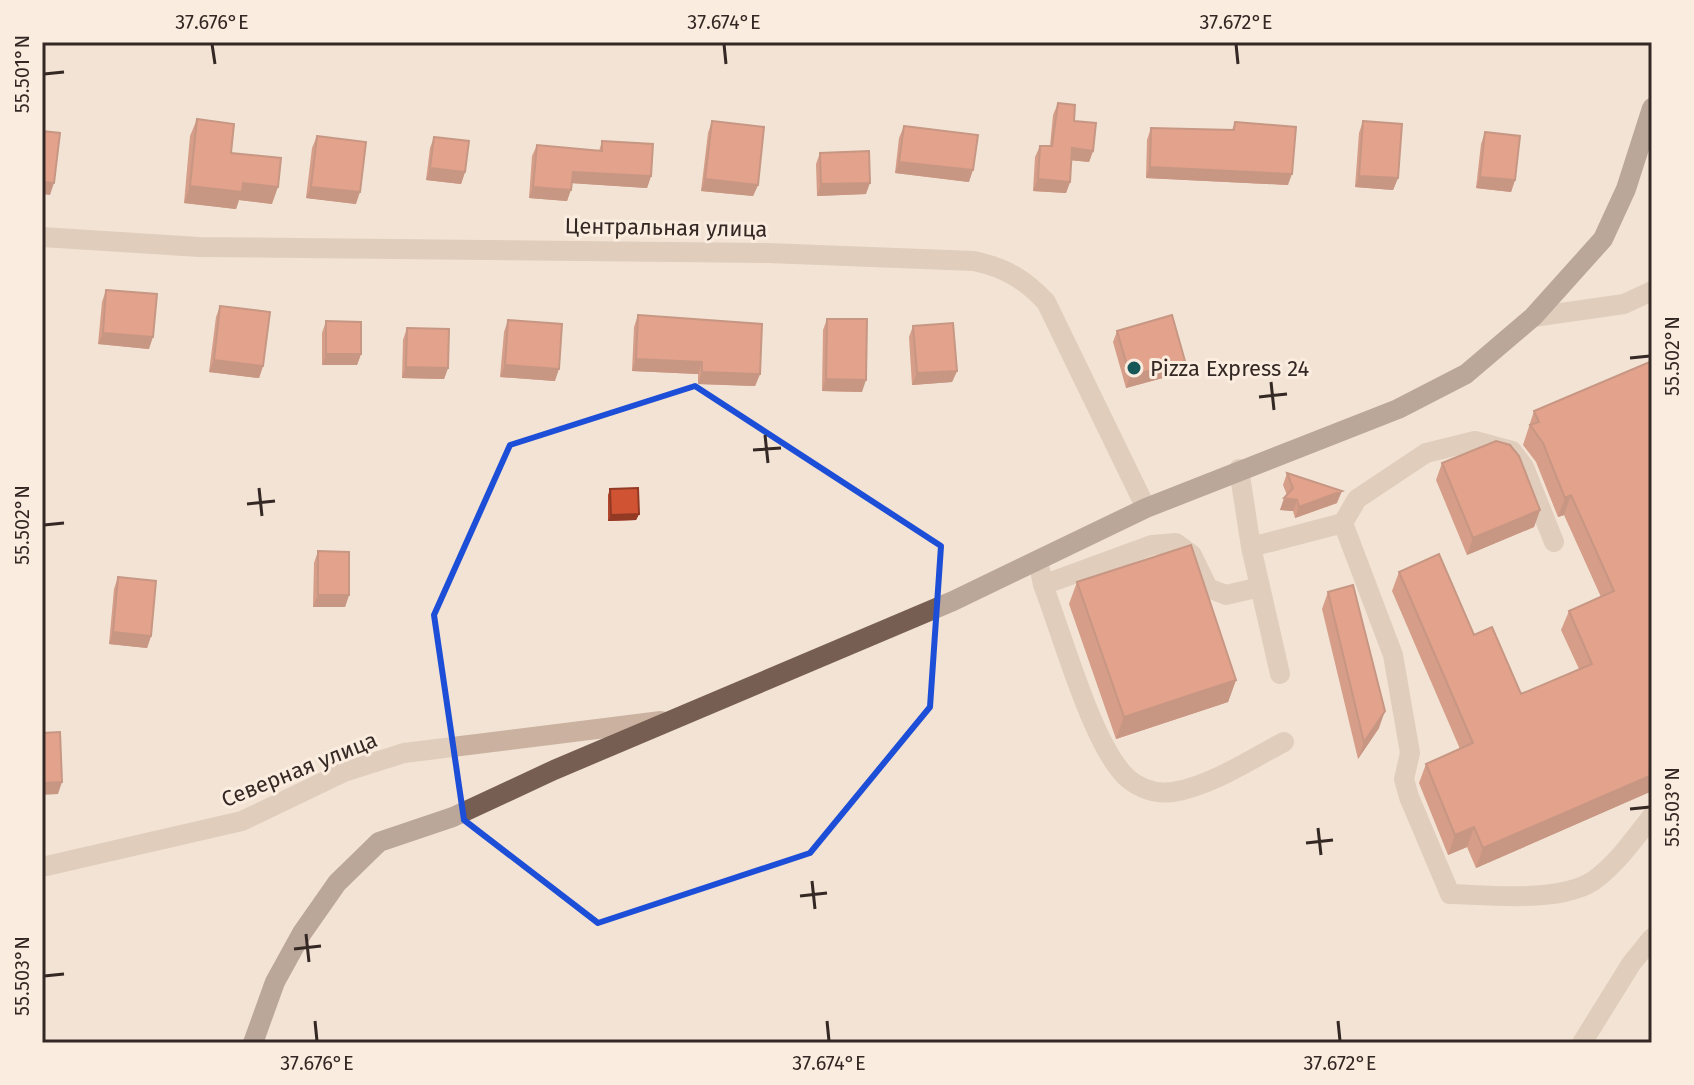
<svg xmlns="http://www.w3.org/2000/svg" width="1694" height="1085" viewBox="0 0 1694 1085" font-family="'Fira Sans',sans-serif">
<rect width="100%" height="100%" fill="#f2e3d4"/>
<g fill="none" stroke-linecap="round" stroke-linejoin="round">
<path stroke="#cbb2a0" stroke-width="20" d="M42,237l157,10 569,6 206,8c32,7 50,18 72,41l100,206
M1533,317l91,-13 28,-13
M1239,469l12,78 29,127
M1343,523l50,132 17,98 -6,26 5,18 41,97c39,1 109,9 143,-13 23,-16 42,-43 59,-65
M1251,547l92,-24 14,-24 69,-46 49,-12 37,10 12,16 30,75
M1038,560l5,25c19,49 46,147 77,185 12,16 33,25 53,22 38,-6 78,-33 111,-50
M1043,585l109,-40 24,-2 16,12 16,33 18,7 34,-8
M42,867l200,-46 102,-49 60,-19 257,-32
M1582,1043l49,-79 21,-26"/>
<path stroke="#775e53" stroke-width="20" d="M253,1043l22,-61 27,-49 35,-50 42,-41 74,-25 101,-47 399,-169 193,-93 252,-99 68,-35 67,-57 70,-78 23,-50 26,-81"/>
</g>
<path fill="#b3472d" d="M1058,103l16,18 19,30 -4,11 -18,-2 -1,22 -4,11 -33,-2 2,-34 5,-11h10l3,-31z
M197,119l34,34 41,51 -33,-4 -3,9 -52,-6 6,-67z
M712,121l46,64 -5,11 -52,-5 7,-58z
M1363,121l35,57 -5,12 -38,-3 4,-54z
M1235,122l53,63 -142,-7 1,-38 4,-12 81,2z
M904,126l65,56 -74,-9 4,-35z
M1485,132l30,48 -4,12 -35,-4 5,-44z
M317,136l39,68 -50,-6 6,-50z
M434,137l31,35 -4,12 -35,-4 4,-32z
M602,141l49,35 -4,12 -75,-5 -5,18 -38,-3 3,-42 5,-11 62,6z
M820,153l46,41 -49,2 -1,-32z
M106,290l43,59 -51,-5 4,-42z
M220,306l43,60 -4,12 -50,-6 7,-55z
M638,315l122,59 -5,12 -57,-2v-10l-66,-3 2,-44z
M827,319l35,73 -40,-1 1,-61z
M508,320l47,61 -55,-4 4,-45z
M326,321l35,33 -4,11h-35v-32z
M913,326l44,45 -5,11 -40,3 -3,-48z
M407,328l41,40 -4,11 -42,-1 1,-38z
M1117,331l64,42 -55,15 -13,-46z
M1652,361v430l-176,77 -9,-21 -19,8 -29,-72 7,-19 34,-15 -68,-158 7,-19 75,63 47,59 58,-25 -18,-39 8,-19 32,-14 -37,-82 -6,2 -22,-55 -13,-17 11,-34z
M1442,463l98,47 -6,17 -67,28 -31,-75z
M1287,473l50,30 -42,15 -2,-7 -13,-1 7,-15 -4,-10z
M610,489l29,25 -3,6 -28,1v-26z
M318,551l31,44 -4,12h-32l1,-44z
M118,577l33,59 -4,12 -38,-4 5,-55z
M1077,582l159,98 -8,22 -112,37 -47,-135z
M1328,592l51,136 -21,31 -36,-150z"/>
<path fill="#923a24" d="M413,42h26l-1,3z
M1072,148l21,3 -4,11 -21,-2z
M899,162l74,8 -4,12 -74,-9z
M1150,167l142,7 -4,11 -142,-7z
M430,168l35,4 -4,12 -35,-4z
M573,172l78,4 -4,12 -78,-5z
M1359,176l39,2 -5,12 -38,-3z
M1480,177l35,3 -4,12 -35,-4z
M705,179l53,6 -5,11 -52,-5z
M1038,179l32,3 -4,11 -33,-2z
M42,182l12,1 -4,12 -8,-1z
M243,183l35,4 -6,17 -33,-4 -3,9 -52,-6 6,-17z
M870,183l-4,11 -49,2 4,-12z
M311,187l49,5 -4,12 -50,-6z
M533,187l38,3 -4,11 -38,-3z
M103,333l50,4 -4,12 -51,-5z
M326,354h35l-4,11h-35z
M636,359l66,3 -4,12 -66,-3z
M214,360l49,6 -4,12 -50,-6z
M1185,361l-4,12 -55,15 4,-12z
M505,365l54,4 -4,12 -55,-4z
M406,367l42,1 -4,11 -42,-1z
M957,371l-5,11 -40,3 5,-12z
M702,372l58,2 -5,12 -57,-2z
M826,379l40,1 -4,12 -40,-1z
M1342,491l-5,12 -42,15 4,-11z
M1571,495l-7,20 -6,2 7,-19z
M1284,498l13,2 -4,11 -13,-1z
M1540,510l-6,17 -67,28 6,-17z
M639,514l-3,6 -28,1 3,-6z
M318,595h31l-4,12h-32z
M113,632l38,4 -4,12 -38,-4z
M1236,680l-8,22 -112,37 8,-22z
M1385,711l-6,17 -21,31 6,-17z
M1652,775v16l-176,77 7,-20z
M62,782l-4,12 -16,1v-12z
M1474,827l-7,20 -19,8 7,-20z"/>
<path fill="#d05334" stroke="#923a24" stroke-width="2" d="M1058,103l17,2 -1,16 22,2 -3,28 -21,-3 -2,34 -32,-3 2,-33h12z
M197,119l37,5 -3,29 50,5 -3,29 -35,-4 -1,9 -52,-6z
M712,121l52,6 -6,58 -53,-6z
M1363,121l39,3 -4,54 -39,-2z
M1235,122l61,5 -4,47 -142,-7 1,-39 83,2z
M904,126l74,9 -5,35 -74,-8z
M42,131l18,2 -6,50 -12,-1z
M1485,132l35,4 -5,44 -35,-3z
M317,136l49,6 -6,50 -49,-5z
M434,137l35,4 -4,31 -35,-4z
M602,141l51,3 -2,32 -78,-4 -2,18 -38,-3 4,-42 65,6z
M869,151l1,32 -49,1 -1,-31z
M106,290l51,4 -4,43 -50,-4z
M220,306l50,6 -7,54 -49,-6z
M638,315l124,9 -2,50 -58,-2v-10l-66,-3z
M1172,315l13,46 -55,15 -13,-45z
M827,319h40l-1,61 -40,-1z
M508,320l54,4 -3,45 -54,-4z
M326,321l35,1v32h-35z
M953,323l4,48 -40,2 -4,-47z
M407,328l42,1 -1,39 -42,-1z
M1652,361v414l-169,73 -9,-21 -19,8 -29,-71 47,-21 -74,-171 40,-18 35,81 18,-8 29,67 71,-30 -23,-53 45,-20 -43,-96 -6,3 -22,-55 -13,-18 9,-3 -5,-11z
M1496,441l14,4 9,11 21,54 -67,28 -31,-75z
M1287,473l55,18 -43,16 -2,-7 -13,-2 9,-10z
M638,488l1,26 -28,1 -1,-26z
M1191,545l45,135 -112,37 -47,-135z
M318,551l31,1v43h-31z
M118,577l38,4 -5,55 -38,-4z
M1353,585l32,126 -21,31 -36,-150z
M60,732l2,50 -20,1v-50z"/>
<path d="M0 0H1694V1085H0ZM695,386l246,160 -11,161 -120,146 -212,70 -134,-103 -30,-205 76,-170z" fill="#f2e3d4" fill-opacity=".55" fill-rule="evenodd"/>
<path fill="none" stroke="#1d4ed8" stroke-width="6" stroke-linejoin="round" d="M695,386l246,160 -11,161 -120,146 -212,70 -134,-103 -30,-205 76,-170z"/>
<path fill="none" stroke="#342824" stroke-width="3" d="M212,44l3,20M724,44l2,20M1236,44l2,20M44,74l20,-2M1630,358l20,-2M1271,382l3,28M1259,397l28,-3M765,435l3,28M753,450l28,-2M259,488l3,28M247,504l28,-3M44,525l20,-2M1630,809l20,-2M1318,828l3,27M1306,843l27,-3M812,881l3,28M800,896l27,-3M306,934l3,28M294,949l27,-3M44,976l20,-2M315,1021l2,20M827,1021l2,20M1338,1021l2,20"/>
<circle fill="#165758" stroke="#faede0" stroke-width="3" cx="1134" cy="368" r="8"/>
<g text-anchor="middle" stroke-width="6" stroke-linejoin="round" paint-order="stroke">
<g font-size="22" fill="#342824" stroke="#faede0">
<text transform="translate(666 227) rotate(1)" y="8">Центральная улица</text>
<text transform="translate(299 769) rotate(-22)" y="8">Северная улица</text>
</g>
<g font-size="22" fill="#342824" stroke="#faede0" text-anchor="start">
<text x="1150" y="376">Pizza Express 24</text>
</g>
</g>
<rect width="1694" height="1085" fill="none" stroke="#faede0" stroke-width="88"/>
<rect x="44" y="44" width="1606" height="997" fill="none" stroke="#342824" stroke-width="3"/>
<g font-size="20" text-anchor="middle" fill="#342824">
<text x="212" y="29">37.676°E</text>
<text x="724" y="29">37.674°E</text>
<text x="1236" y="29">37.672°E</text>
<text transform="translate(22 74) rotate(-90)" y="7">55.501°N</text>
<text transform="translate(1672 356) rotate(-90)" y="7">55.502°N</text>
<text transform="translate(22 525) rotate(-90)" y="7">55.502°N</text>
<text transform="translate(1672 807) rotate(-90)" y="7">55.503°N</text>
<text transform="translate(22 976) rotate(-90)" y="7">55.503°N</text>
<text x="317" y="1070">37.676°E</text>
<text x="829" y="1070">37.674°E</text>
<text x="1340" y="1070">37.672°E</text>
</g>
</svg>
